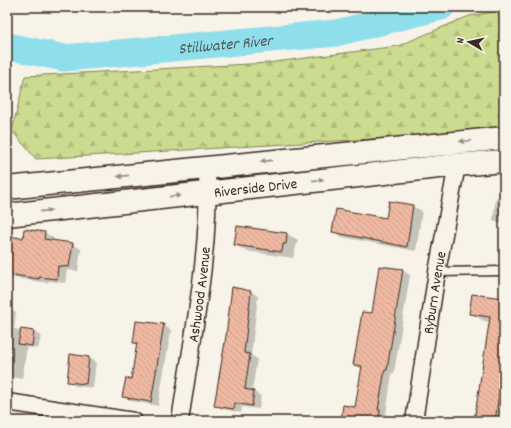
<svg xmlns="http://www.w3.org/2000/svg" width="511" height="428" viewBox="0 0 511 428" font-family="Dekko,sans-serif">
<defs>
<pattern id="forest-firs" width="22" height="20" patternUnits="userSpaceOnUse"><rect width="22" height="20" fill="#cbdb8f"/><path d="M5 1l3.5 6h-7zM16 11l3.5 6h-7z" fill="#afbc7b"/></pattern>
<pattern id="building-back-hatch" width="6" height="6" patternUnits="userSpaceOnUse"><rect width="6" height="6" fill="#efb9a2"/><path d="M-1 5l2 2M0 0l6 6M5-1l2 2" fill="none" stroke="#ce9f8b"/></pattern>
</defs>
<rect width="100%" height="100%" fill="#f7f3e8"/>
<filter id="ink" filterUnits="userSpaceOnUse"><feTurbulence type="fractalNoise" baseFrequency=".025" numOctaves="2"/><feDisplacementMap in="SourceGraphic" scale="8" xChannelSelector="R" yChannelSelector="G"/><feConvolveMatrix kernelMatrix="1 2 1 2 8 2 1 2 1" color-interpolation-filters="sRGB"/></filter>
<g filter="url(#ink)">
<path fill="url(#forest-firs)" stroke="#838256" d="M504,10v121l-468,28 -24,-28 13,-55 242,-13 131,-17 71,-30z"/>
<path fill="#0003" d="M496,197l8,1v27l-11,-5z
M412,206l10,5 -6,40 -74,-14 -9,-6 54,-12z
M45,233l9,5 -1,3 19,3 9,5 -3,22 -11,-1 -2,13 -17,-2v2l-41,-6v-40l17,2z
M287,234l11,6 -5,18 -47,-7 -11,-6z
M402,270l8,5 -16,98h-2l-6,41 1,1v6h-45l14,-13 6,-39 -8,-4 19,-50z
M251,292l7,4 -7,59 6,4 -5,32 9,5 -2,13 -17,-2 -1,6 -18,-4 -7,-4z
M504,299v122h-50l1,-3 20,3 15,-99 -6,-1 -14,-8z
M7,308l9,4 -2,17 20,3 7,4 -3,13 -11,-2 -5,32 -15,-3v3z
M163,325l8,5 -13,76 -27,-5 -7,-5 7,-16 7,-36 -4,-2z
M89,358l7,4 -3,26 -18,-2 -7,-5z"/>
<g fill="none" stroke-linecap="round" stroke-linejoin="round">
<path stroke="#8fdeec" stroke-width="27" id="s1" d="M7,46l57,12 272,-25 105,-26"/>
</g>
<path fill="url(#building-back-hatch)" stroke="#3b2a1e" d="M389,201l24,4 -6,42 -75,-15 4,-23 50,9z
M237,226l50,7 -1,11h-3l-1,8 -48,-7z
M24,229l21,3 -1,7 29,4 -4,24 -11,-1 -1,13 -18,-2v2l-32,-5v-38l16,2z
M379,266l24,3 -16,101h-2l-7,40h2l-1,11h-38l2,-16 12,2 7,-41 -9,-1 3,-16 6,-37 10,1z
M232,287l19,4 -7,62 6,1 -5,35 9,2 -2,15 -17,-3 -1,6 -20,-3 12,-70z
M472,294l32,4v64l-9,59h-21l16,-104 -21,-3z
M136,321l28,3 -13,78 -29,-5 4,-19 5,1 6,-36h-4z
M21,329l13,2 -2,15 -14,-2z
M70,354l19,3 -3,27 -19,-2z"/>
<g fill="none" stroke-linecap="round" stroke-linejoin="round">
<defs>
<path id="lane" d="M437,272l67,-1"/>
<g id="street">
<path d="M7,402l127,19"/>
<path id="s2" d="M180,421c12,-83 31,-169 27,-253"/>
<path id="s3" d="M414,421l23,-149 20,-107"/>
</g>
<g id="secondary">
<path d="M7,188l497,-50"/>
<path id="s4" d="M7,215l450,-50 47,-4"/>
</g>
</defs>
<use href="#lane" stroke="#3b2a1e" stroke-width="11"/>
<use href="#street" stroke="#3b2a1e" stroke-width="19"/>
<use href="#secondary" stroke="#3b2a1e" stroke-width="25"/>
<use href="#lane" stroke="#f7f3e8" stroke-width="8"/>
<use href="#street" stroke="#f7f3e8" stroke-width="16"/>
<use href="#secondary" stroke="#f7f3e8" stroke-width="22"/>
</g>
<defs><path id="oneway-solid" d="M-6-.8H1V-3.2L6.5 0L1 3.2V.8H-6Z"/></defs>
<g fill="#998e83">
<use href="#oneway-solid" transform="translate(465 141) rotate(176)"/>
<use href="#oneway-solid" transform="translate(266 161) rotate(174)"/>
<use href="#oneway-solid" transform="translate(123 176) rotate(174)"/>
<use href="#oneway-solid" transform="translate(318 180) rotate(-6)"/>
<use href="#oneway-solid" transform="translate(175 196) rotate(-6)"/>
<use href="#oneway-solid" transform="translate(46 211) rotate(-6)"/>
</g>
</g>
<g text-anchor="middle" stroke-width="3" stroke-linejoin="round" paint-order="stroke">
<g font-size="15" fill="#3b2a1e" stroke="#f7f3e8">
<text dy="5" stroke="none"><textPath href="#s4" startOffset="250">Riverside Drive</textPath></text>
<text dy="5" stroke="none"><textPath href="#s3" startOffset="130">Ryburn Avenue</textPath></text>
<text dy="5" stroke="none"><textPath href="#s2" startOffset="128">Ashwood Avenue</textPath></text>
</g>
<g font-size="16" font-style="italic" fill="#505752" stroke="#f7f3e8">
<text dy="6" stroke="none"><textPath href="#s1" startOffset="220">Stillwater River</textPath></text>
</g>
</g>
<rect width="511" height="428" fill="none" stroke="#f7f3e8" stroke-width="24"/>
<rect x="12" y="12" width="487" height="404" fill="none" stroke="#3b2a1e" stroke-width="1.5" filter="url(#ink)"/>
<g transform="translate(469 42) rotate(279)" stroke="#f7f3e8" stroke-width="3" paint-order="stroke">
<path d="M0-3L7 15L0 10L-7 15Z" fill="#3b2a1e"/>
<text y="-6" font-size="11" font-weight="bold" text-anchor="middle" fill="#3b2a1e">N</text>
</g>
</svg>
